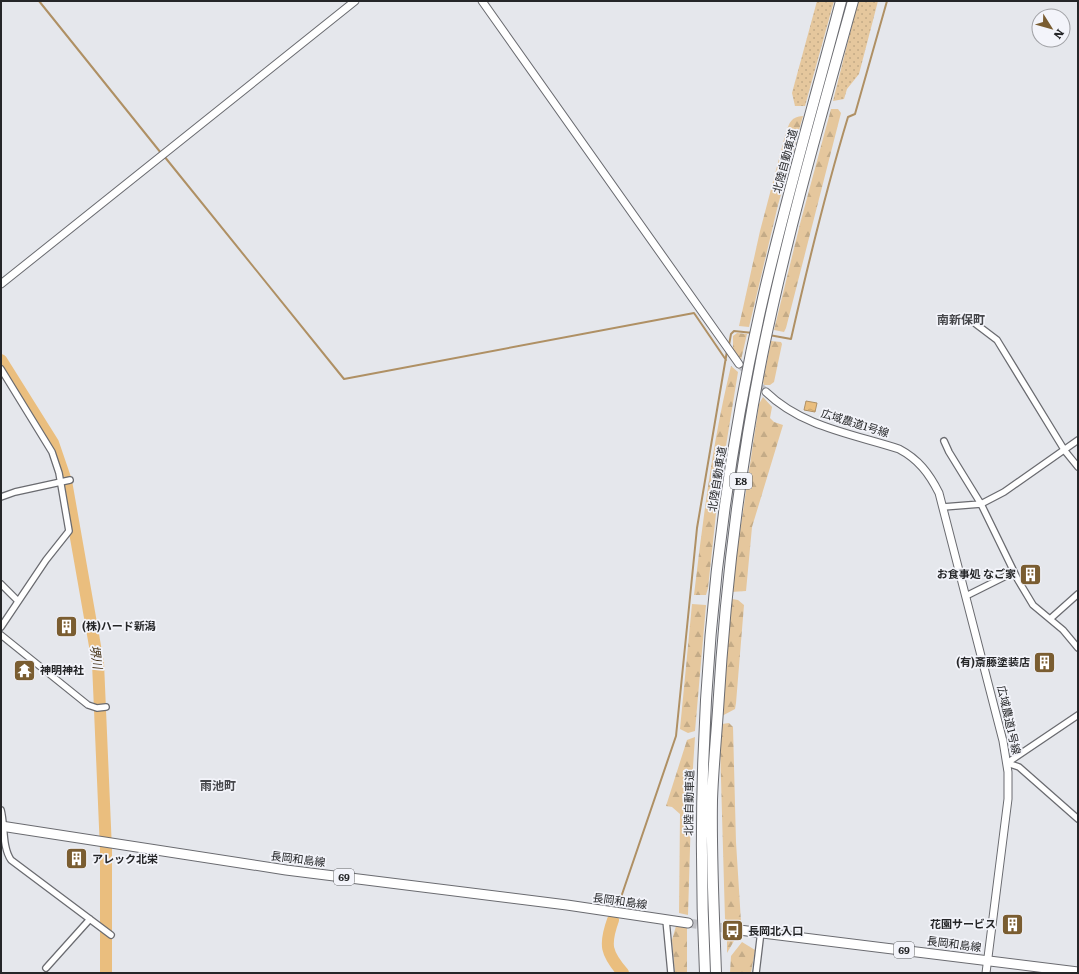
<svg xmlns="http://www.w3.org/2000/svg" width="1079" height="974" viewBox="0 0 1079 974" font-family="Literata,'Noto Sans JP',serif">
<defs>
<pattern id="grass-dots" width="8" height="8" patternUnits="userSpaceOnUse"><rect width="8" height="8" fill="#e5c79d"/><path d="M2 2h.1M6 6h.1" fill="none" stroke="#c4ab87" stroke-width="1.8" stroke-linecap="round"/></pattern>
<pattern id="forest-firs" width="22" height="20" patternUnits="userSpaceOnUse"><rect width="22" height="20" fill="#e5c79d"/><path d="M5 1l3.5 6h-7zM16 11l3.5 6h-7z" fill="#c4ab87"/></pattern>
<pattern id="water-ripples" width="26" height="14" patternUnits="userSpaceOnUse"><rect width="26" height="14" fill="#eabe7e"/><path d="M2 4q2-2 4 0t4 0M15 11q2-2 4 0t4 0" fill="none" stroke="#c9a36d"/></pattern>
</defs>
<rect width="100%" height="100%" fill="#e5e7ec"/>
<path fill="url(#grass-dots)" d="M817,1h17l-29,105h-10l-3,-13z
M858,1h20l-19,73 -12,15 -3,10 -11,2z"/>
<path fill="url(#forest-firs)" d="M831,109h7l3,4 -55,215 -2,4 -10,-2 26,-106z
M803,116l-25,89 -29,122 -10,-1 21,-95 26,-99c4,-10 5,-15 17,-16z
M737,333l10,1 -6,26 -8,-9v-15z
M771,341l10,1 1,2 -8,38 -4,3h-6l-1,-3z
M731,366l7,6 -20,123 -10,93 -2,7h-12c9,-77 19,-155 37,-229z
M763,397l9,10 -2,11 4,4 9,3 -31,102 -6,64 -15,1 28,-188z
M732,599l6,1 6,5 -8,98 -1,6 -15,8z
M692,604l14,1 -11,126 -7,2 -8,-4z
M729,723l4,4 3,115 5,80 -12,-1 -4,-2 -5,-175 2,-20z
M695,737l-3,45 -4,133 -9,-2 1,-99 -8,-7 -6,-1 21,-66z
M676,926h11v47h-12l-3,-33z
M727,930l11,4 -11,19z
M742,942l13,8 -4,23h-21l1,-17z"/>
<path fill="url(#water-ripples)" stroke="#af9064" d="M806,401l11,2 -2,9 -11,-2z"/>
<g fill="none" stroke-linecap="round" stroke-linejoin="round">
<path stroke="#af9064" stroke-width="2" d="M39,1l122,152
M164,156l180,223 350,-66 32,47
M769,335l22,4c17,-75 35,-149 57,-222l7,-3 32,-113
M729,345l2,-11 3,-3 19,2
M617,909l59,-173 21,-208 30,-177
M613,920l2,-5"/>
<path stroke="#eabe7e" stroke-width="12" d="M1,360l52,83 13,38 32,182 8,187v123
M613,920c-9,25 -7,33 10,53"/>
<path stroke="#bfc0c5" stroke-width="7" stroke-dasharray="7 3.5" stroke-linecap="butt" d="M739,364l27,28"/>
<path stroke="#bfc0c5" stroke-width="9" stroke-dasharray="9 4.5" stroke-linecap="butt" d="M688,923l43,6"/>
<defs>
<path id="minor" d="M968,318l29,22 68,111 13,16
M1,369l51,83 7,21 10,58 -23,29 -45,67
M944,441l5,11 32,52 37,76 15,25 30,25 15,18
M1,497l14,-5 55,-12
M943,507l38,-3 23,-12 74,-52
M1,584l17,17
M966,596l48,-24
M1050,619l28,-25
M1,635l87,70 9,3 9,-1
M1078,715l-71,48 12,4 59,52
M1,810c4,15 1,37 10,50l100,75
M666,920l5,53
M46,968l44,-49
M756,973l5,-42"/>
<path id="tertiary" d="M482,1l257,363
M1,284l354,-283
M766,392c36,35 87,42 133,57 19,10 30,24 40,44l64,248 5,31v27l-22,174"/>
<path id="primary" d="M1,826l285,44 281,35 121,18
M731,929l347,43"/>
<path id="motorway" d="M705,973c-11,-226 7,-453 58,-675 23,-100 52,-198 78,-297
M716,973c-2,-58 -5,-116 -4,-173 1,-30 4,-60 6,-90 7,-118 21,-237 44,-354 24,-119 58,-237 91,-355"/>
</defs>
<use href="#minor" stroke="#6a6b70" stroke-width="8"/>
<use href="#tertiary" stroke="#6a6b70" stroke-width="9"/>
<use href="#primary" stroke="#6a6b70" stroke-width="11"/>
<use href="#motorway" stroke="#6a6b70" stroke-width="12"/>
<use href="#minor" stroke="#fff" stroke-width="5.5"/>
<use href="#tertiary" stroke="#fff" stroke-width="7"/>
<use href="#primary" stroke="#fff" stroke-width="9"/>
<use href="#motorway" stroke="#fff" stroke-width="10"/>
</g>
<defs>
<symbol id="building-square" viewBox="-11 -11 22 22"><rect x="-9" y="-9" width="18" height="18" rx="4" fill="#7a5d31" stroke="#f3f4fa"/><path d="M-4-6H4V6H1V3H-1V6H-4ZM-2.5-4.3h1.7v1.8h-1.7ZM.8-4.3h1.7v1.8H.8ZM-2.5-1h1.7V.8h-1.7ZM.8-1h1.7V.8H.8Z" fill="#fff"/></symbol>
<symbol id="temple-square" viewBox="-11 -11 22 22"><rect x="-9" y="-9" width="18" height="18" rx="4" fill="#7a5d31" stroke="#f3f4fa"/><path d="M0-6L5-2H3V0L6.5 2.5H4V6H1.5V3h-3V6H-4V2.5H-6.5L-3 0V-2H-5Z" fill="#fff"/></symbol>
<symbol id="bus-square" viewBox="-11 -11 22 22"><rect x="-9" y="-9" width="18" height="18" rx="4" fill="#7a5d31" stroke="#f3f4fa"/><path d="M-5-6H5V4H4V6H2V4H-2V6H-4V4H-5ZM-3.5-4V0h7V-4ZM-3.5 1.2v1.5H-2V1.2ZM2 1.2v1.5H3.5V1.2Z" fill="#fff"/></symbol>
</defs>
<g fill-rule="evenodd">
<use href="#building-square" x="1018" y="562" width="25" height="25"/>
<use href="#building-square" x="54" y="614" width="25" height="25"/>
<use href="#building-square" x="1032" y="650" width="25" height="25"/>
<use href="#temple-square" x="12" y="658" width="25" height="25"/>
<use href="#building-square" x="64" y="846" width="25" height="25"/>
<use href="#building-square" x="1000" y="912" width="25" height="25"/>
<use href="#bus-square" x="720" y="918" width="25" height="25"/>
</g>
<g text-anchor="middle" stroke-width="3.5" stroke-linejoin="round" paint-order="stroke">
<g fill="#f3f4fa" stroke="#636467" stroke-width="1">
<rect x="730" y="473" width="22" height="16" rx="3"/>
<rect x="334" y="869" width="20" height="16" rx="3"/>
<rect x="894" y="942" width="20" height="16" rx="3"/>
</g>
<g font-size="10" font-weight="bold" fill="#252628">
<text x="741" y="485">E8</text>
<text x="344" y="881">69</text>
<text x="904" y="954">69</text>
</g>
<g font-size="11" fill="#252628" stroke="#f3f4fa">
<text transform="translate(785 161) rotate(-75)" y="4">北陸自動車道</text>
<text transform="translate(855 423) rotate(17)" y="4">広域農道1号線</text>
<text transform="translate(717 479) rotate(-81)" y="4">北陸自動車道</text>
<text transform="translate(1009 720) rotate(77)" y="4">広域農道1号線</text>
<text transform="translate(689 803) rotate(-89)" y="4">北陸自動車道</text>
<text transform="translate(298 859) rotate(7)" y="4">長岡和島線</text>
<text transform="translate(620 901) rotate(8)" y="4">長岡和島線</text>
<text transform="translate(954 944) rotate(7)" y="4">長岡和島線</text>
</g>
<g font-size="11" font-weight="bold" fill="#252628" stroke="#f3f4fa" text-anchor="start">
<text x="1016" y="578" text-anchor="end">お食事処 なご家</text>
<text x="82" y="630">(株)ハード新潟</text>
<text x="1030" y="666" text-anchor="end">(有)斎藤塗装店</text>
<text x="40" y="674">神明神社</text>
<text x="92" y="863">アレック北栄</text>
<text x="996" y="928" text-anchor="end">花園サービス</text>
<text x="748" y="935">長岡北入口</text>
</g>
<g font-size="12" font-weight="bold" fill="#46474b" stroke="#f3f4fa">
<text x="961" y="324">南新保町</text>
<text x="218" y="790">雨池町</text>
</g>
<g font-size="12" font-style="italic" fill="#443115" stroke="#f3f4fa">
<text transform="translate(96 657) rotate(82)" y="4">堺川</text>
</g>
</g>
<rect width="1079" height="974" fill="none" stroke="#252628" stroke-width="4"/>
<g transform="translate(1051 28) rotate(127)"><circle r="19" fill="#f3f4fa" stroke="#a1a2a6"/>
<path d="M0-3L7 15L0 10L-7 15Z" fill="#7a5d31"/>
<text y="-6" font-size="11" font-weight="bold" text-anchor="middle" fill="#252628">N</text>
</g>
</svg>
